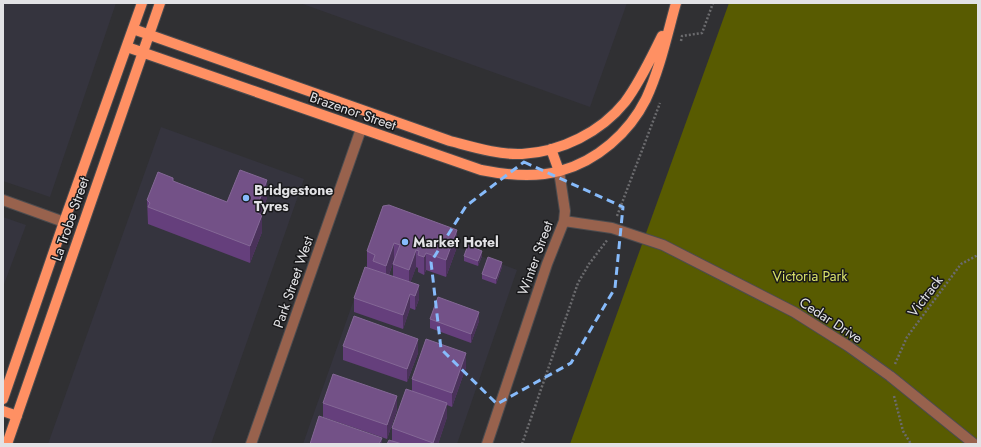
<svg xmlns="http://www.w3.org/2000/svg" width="981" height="447" viewBox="0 0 981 447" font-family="Jost,sans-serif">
<rect width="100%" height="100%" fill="#303033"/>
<path fill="#35343e" d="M3,3h113l-66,194 -47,-16z
M300,3h327l-37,104z
M161,127l143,52 -93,265h-163z
M3,217l23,8 -23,62z
M381,223l76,24 60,23 -60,174h-154z"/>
<path fill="#585b01" d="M729,3h249v441h-408z"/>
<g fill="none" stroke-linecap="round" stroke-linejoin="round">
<defs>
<path id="minor" d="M3,200l61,22
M564,221l48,7 51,17 131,67 54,34 42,30 84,68
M251,444l110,-315
M487,444l60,-180 17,-43 1,-10 -6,-40"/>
<path id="major" d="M133,29l317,112c23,6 48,14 72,13 39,-2 79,-22 103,-52 15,-20 26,-44 37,-66
M127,47l354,123c25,5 53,8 79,1 37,-10 69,-38 86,-72 14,-30 21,-64 30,-96
M551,149l8,22
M3,399l61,-177 78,-219
M3,411l14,5
M7,444l153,-441"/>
</defs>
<use href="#minor" stroke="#4c4c4f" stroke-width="12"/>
<use href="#major" stroke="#4c4c4f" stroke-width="12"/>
<path stroke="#6b6b6e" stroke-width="2.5" stroke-dasharray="2 2" stroke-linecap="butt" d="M681,41l1,-5 20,-3 11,-30
M617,216l43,-113
M895,364l12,-27 54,-73 17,-9
M894,396l9,35 8,13
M522,444l56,-161 11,-19 19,-25"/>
<use href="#minor" stroke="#98624d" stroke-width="10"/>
<use href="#major" stroke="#ff9063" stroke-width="10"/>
</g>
<path fill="#653f7c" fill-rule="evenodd" d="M173,181l54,21 40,-4 -7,16 2,18 -12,31 -102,-39 -1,-24z
M383,206l74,41 -11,30 -20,-7 -2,5 -6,-3v-4l-2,-1 -6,16 9,16 -4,11 -5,-2 -7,21 -49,-17v-14l13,-30v-17zM394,260l-1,4v13l-4,-2z
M464,256h18l-4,10 -14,-5z
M502,267l-6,17 -14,-5v-5z
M430,319l49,2 -8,22 -41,-15z
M343,346l75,7 -11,29 -64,-22z
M466,367l-14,40 -5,-2v12l-9,27h-51l5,-3v-13l20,-37v-12z
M323,403l74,7 -10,29 -64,-22z"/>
<path fill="#4a325a" d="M267,180v18l-12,31v-17z
M262,215v17l-12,31v-17z
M457,230v17l-11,30v-17z
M394,243v17l-8,23v-17z
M416,250v17l-7,20v-17z
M482,251v5l-4,10v-5z
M426,253v17l-2,5v-18z
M502,262v5l-6,17v-5z
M419,285v14l-4,11v-14z
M410,294v14l-7,21v-14z
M479,312v9l-8,22v-9z
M418,339v14l-11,29v-13z
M466,353v14l-14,40v-14z
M397,396v14l-10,29v-14z
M447,403v14l-9,27h-5z
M382,438v6h-3z"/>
<path fill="#735187" stroke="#846896" d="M240,170l27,10 -12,32 7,3 -12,31 -102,-39 2,-4 -3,-3 11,-28 15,6v3l54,21z
M389,205l68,25 -11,30 -20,-7 -2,4 -6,-2 1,-4 -3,-1 -7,20 -16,-6 7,-19 -6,-2 -8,23 -13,-5 2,-6 -8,-4 16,-45z
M468,245l14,6 -4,10 -14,-5z
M488,257l14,5 -6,17 -14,-5z
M365,267l54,18 -4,11 -5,-2 -7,21 -49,-17z
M438,297l41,15 -8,22 -41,-15z
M354,316l64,23 -11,30 -64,-23z
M426,339l40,14 -14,40 -40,-14z
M333,374l64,22 -10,29 -64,-22z
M406,389l41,14 -14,40 -41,-15z
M319,416l63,22 -3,6h-69z
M389,440l13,4h-15z"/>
<path fill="none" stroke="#87bbfb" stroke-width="3" stroke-dasharray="8 5" stroke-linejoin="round" d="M524,162l99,45 -8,81 -44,75 -74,41 -56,-55 -10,-87 35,-56z"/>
<g fill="#87bbfb" stroke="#18181a" stroke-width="1.5">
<circle cx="246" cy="198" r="4"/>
<circle cx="405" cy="242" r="4"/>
</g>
<g text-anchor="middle" stroke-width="3" stroke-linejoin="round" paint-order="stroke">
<g font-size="14" fill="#e2e2e5" stroke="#18181a">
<text transform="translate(353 111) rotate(19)" y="5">Brazenor Street</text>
<text transform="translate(70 219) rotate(-71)" y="5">La Trobe Street</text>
<text transform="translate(535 258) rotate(-70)" y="5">Winter Street</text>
<text transform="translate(293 282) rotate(-71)" y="5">Park Street West</text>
<text transform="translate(925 296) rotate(-53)" y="5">Victrack</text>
<text transform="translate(831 320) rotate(33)" y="5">Cedar Drive</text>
</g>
<g font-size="14" font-weight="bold" fill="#e2e2e5" stroke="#18181a" text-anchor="start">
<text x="254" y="195">Bridgestone<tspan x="254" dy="16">Tyres</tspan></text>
<text x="413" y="247">Market Hotel</text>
</g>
<g font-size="14" fill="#dae26a" stroke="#18181a">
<text x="810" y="281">Victoria Park</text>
</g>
</g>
<rect width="981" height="447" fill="none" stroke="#e2e2e5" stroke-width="8"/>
</svg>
